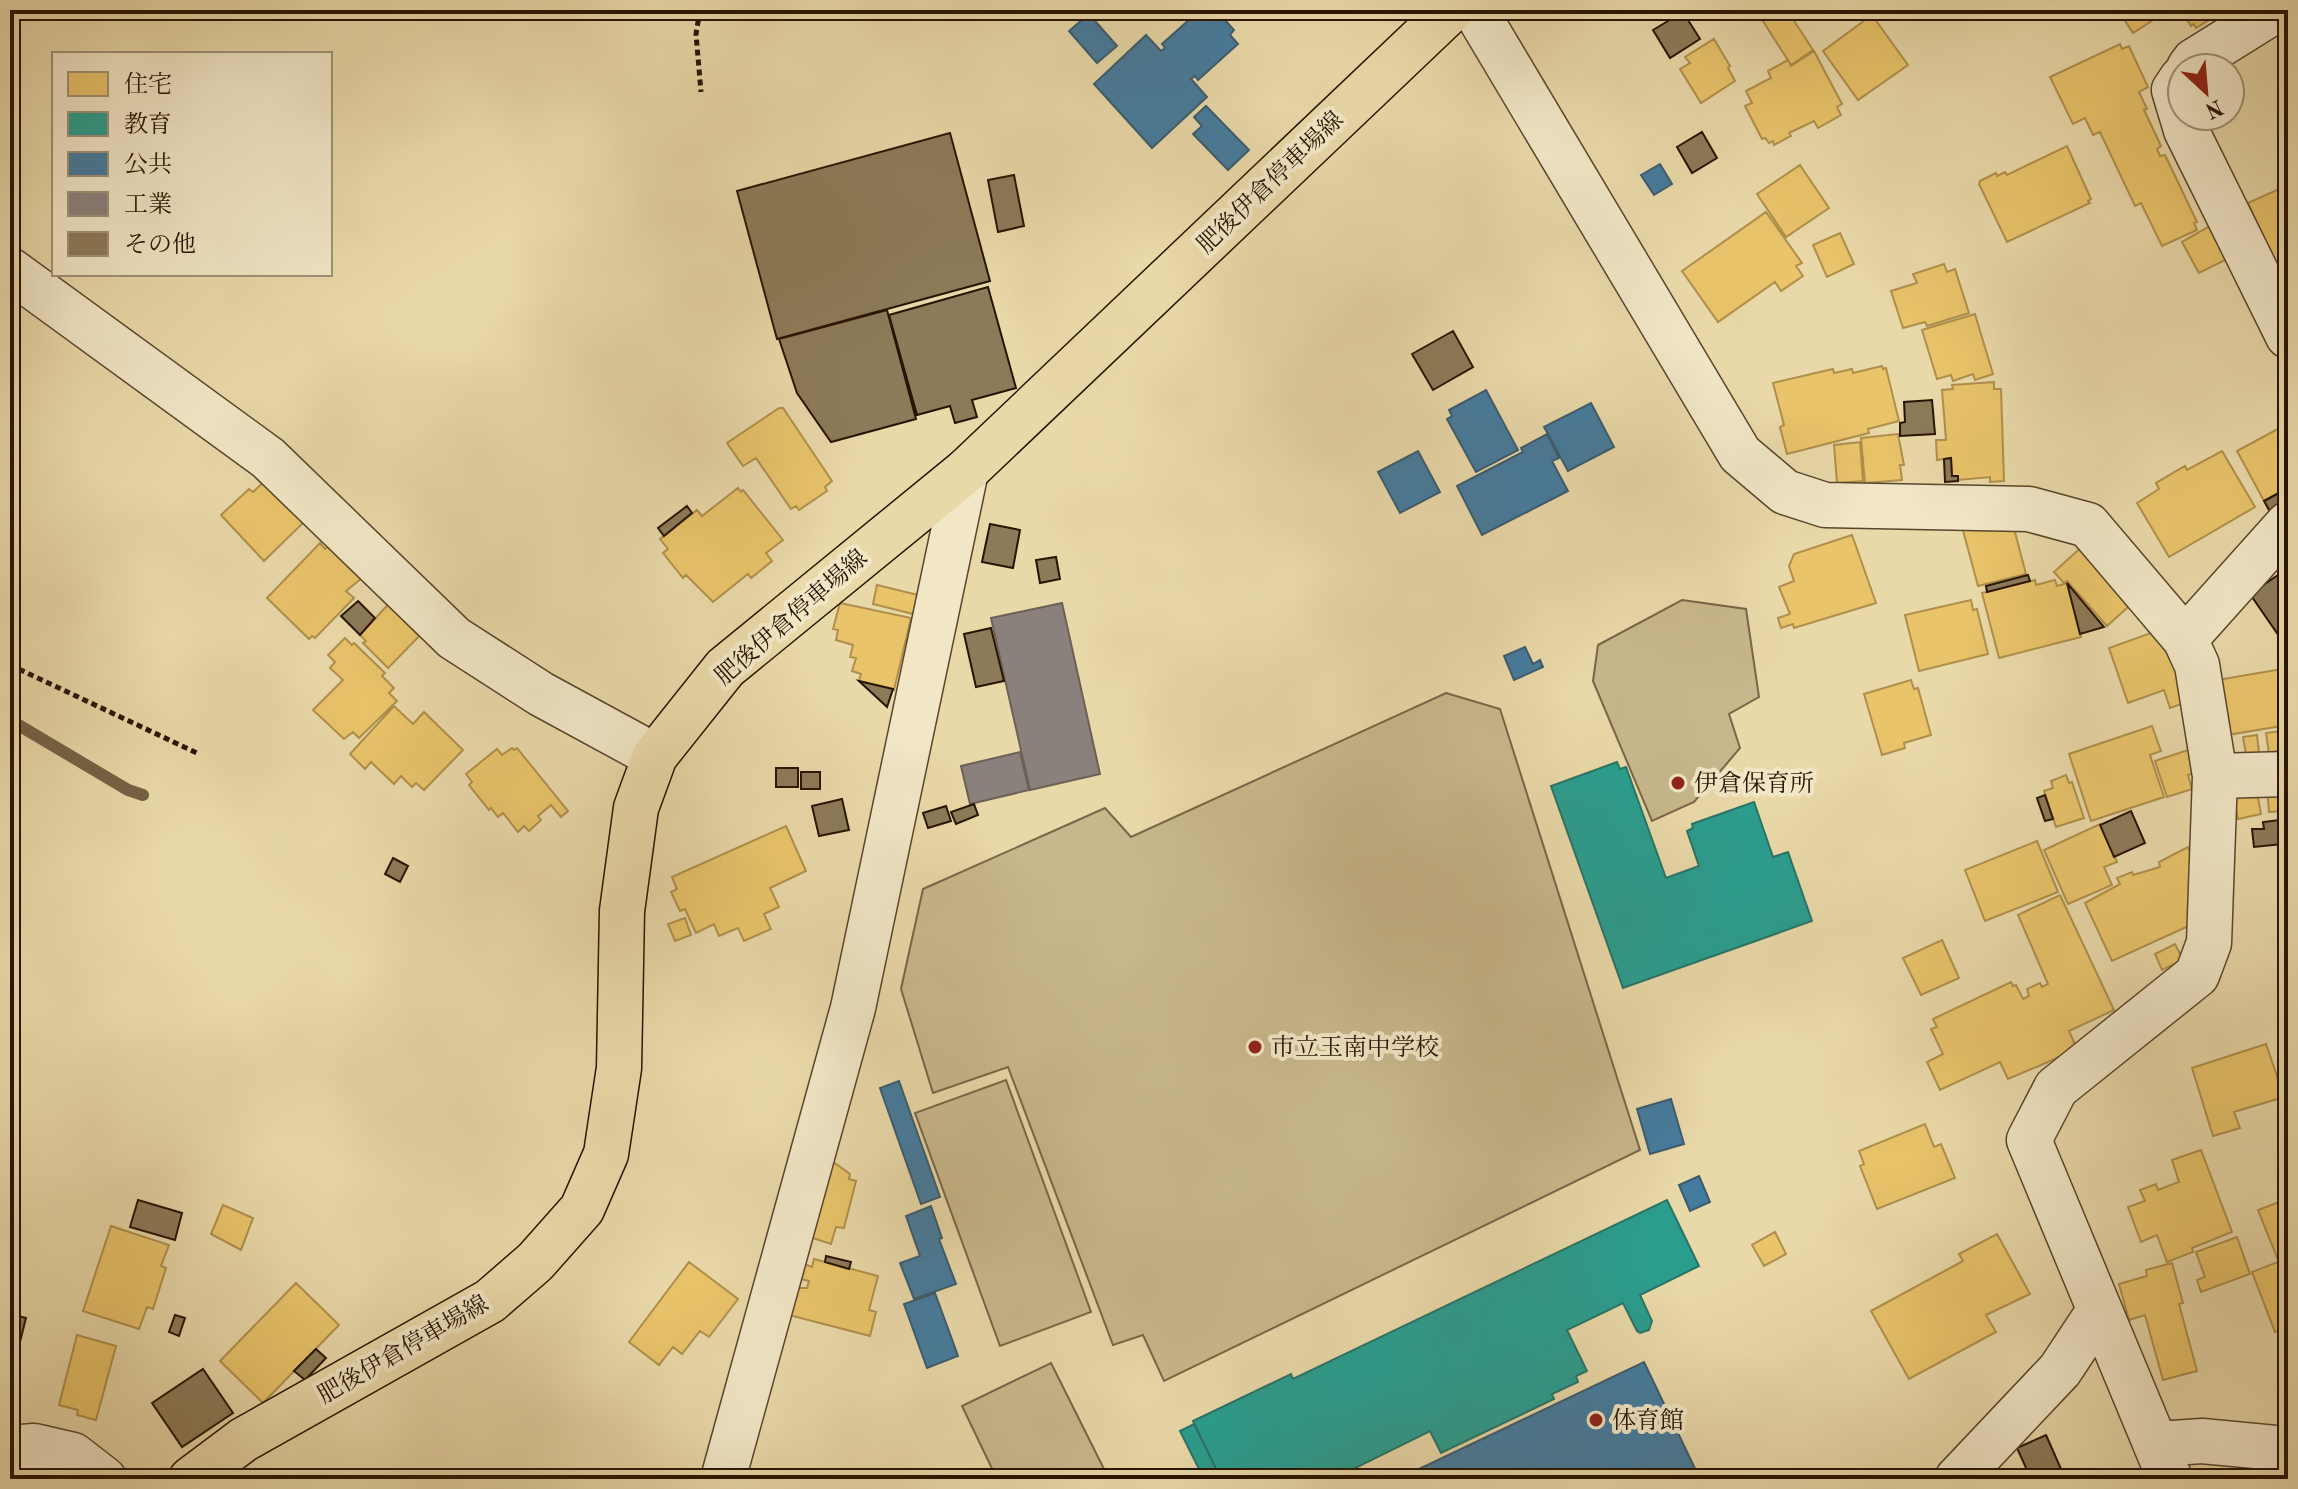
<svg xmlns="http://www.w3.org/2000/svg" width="2298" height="1489" viewBox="0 0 2298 1489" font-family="'Old Standard TT','Noto Serif JP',serif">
<rect width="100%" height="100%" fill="#e9d8a8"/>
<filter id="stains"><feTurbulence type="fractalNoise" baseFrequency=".0025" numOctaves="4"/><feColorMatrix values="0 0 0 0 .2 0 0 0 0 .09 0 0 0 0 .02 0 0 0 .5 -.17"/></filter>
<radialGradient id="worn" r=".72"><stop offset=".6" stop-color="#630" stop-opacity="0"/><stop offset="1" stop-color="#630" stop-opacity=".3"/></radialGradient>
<path fill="#c8b78c" stroke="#786647" stroke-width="2" d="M1682,600l64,9 13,88 -30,17 11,34 -46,54 -42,19 -59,-140 5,-36z
M1446,693l54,16 140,441 -476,231 -21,-46 -30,10 -105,-278 -75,26 -32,-104 22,-100 182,-81 26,29z
M1006,1080l85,232 -91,34 -85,-233z
M1051,1363l58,116h-112l-35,-73z"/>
<path fill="#e9c46a" stroke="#af8f4b" stroke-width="2" d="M1774,10h13l26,40 -22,15 -30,-47z
M2118,10h44l2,3 -31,20z
M2181,10h35l-4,3 3,3 -19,12 -2,-4 -3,2z
M1872,15l36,50 -50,35 -35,-49z
M1714,39l16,27 -2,2 7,13 -34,22 -21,-34 10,-6 -5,-6z
M2120,44l2,5 7,-3 19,41 -9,5 8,17 -3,1 17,36 -4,3 3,7 5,-1 32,67 -3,1 3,7 -35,16 -21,-43 -6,3 -35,-74 -7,3 -8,-17 -12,6 -23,-47z
M1814,51l28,53 -5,3 4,8 -23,13 -4,-7 -25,12 2,3 -17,9 -1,-4 -4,2 -4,-5 -3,1 -17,-33 7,-3 -6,-12 25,-13 -3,-7 20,-11 3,6z
M2067,146l24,53 -3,2 2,2 -83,39 -28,-58 1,-3 16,-8 1,3 8,-4 2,3z
M1800,165l29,43 -43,29 -29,-43z
M2288,185v72l-13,6 -27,-60z
M1766,212l36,51 -6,3 7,10 -22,15 -6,-9 -57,40 -36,-51z
M2210,226l17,33 -28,14 -17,-31z
M1840,233l14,31 -27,13 -14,-32z
M1944,264l3,8 8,-3 14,44 -42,13 -2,-4 -22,6 -12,-37 26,-8 -4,-9z
M1975,314l18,60 -18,6 -2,-6 -20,7 -2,-6 -14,4 -15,-49z
M1882,366l1,3 3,-1 13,53 -31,8 1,4 -82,21 -7,-27 4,-2 -11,-42 60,-14 1,4 18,-4 1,4z
M1994,382v7h7l3,92 -14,1v-5l-32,3v-4h-6l-1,-18 -14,2 -1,-20h10l-4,-50 11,-1 -1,-4z
M779,408h4l49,73 -7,6 2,4 -28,19 -3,-4 -5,3 -35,-51 -13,8 -16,-23z
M2285,425l3,5v58l-24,13 -27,-50z
M1898,434l6,31h-4l2,15 -37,3 -4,-45z
M1860,442l3,39 -26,2 -3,-38z
M2222,451l33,56 -86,50 -32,-54 22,-14 -3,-6 29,-17 2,4z
M268,478l37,43 -41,40 -43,-46 28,-26 4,3z
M738,488l3,4 2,-2 40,50 -17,13 6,8 -21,17 -3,-4 -35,28 -27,-27 -3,3 -20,-25 5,-4 -8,-10 37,-29 5,6z
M2011,517l15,57 -48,12 -17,-63z
M1852,535l24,68 -82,25 -1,-4 -12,4 -3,-10 12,-4 -11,-27 15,-6 -5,-15 5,-12z
M2087,542l50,57 -30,27 -40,-45 -3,2 -10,-11z
M320,543l5,6 4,-3 33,32 -16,13 8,7 -39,40 -3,-2 -3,3 -42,-41z
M2035,580l1,5 19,-5 2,6 10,-3 14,54 -82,21 -17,-65z
M877,585l41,10 -5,19 -40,-10z
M395,597l34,29 -41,42 -25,-25 3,-2 -6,-6z
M1971,600l2,10 4,-1 11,45 -69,17 -14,-56z
M840,603l71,15 -17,72 -35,-9 2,-7 -9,-3 4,-13 -6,-1 3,-12 -17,-5 2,-10 -5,-1z
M2162,629l25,73 -17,6 -6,-18 -36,13 -19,-55z
M345,638l7,7 2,-2 31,30 -3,3 12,12 -5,5 8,8 -38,37 -6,-6 -9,7 -31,-29 30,-30 -13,-12 5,-6 -7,-7z
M2288,668v57l-61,10 -10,-55z
M1911,680l3,9 4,-1 13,47 -27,8 1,5 -23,7 -18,-61z
M394,706l19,18 11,-12 39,38 -39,40 -8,-7 -4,4 -11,-11 -7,8 -23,-22 -6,7 -15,-15z
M2152,726l9,25 -11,4 14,42 -73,24 -22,-67z
M2288,730v19l-19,4 -3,-20z
M2257,735l2,18 -13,1 -3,-17z
M512,748l2,2 3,-2 51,63 -7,6 -10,-12 -13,11 3,4 -12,11 -5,-5 -6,6 -15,-19 -5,4 -7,-9 -2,2 -20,-25 3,-3 -6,-8 31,-25 5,6z
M2191,749l7,23 -10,3 4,14 -25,8 -12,-36z
M2066,775l3,8 3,-1 12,36 -28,9 -12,-36 9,-3 -2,-7z
M2288,782v29l-19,1 -2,-25z
M2256,787l5,27 -23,5 -5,-23z
M2100,824l17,38 -13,5 8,18 -44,19 -24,-54z
M786,826l20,45 -36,17 9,19 -15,7 7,15 -27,12 -6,-13 -19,8 -5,-12 -18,9 -11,-24 -5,2 -9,-19 6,-3 -5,-12z
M2037,841l21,51 -73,29 -20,-51z
M2188,847l7,19v57l-83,38 -27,-58 35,-19 -3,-6 15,-6 1,3 27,-8 -1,-5z
M2060,895l54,115 -45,21 8,18 -29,13 -40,17 -8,-17 -60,28 -13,-28 16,-8 -12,-25 6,-2 -4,-8 78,-37 2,4 3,-1 7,14 6,-3 -2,-7 13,-6 2,4 6,-3 -30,-69z
M685,918l6,17 -16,6 -7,-17z
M1942,940l17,38 -38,17 -18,-37z
M2175,944l8,16 -21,10 -7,-16z
M2266,1044l18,53 -50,15 6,16 -27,8 -21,-68z
M1925,1124l9,23 7,-3 14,34 -78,31 -17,-43 4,-2 -5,-13z
M2201,1150l31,82 -40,16 1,4 -26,10 -10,-27 -16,7 -13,-35 17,-6 -5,-11 16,-6 2,6 21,-8 -7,-22z
M825,1156l25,18 -1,5 7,2 -12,47 -8,-1 -5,17 -27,-9z
M2288,1185v71l-10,4 -20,-50 29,-11 -5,-12z
M223,1205l30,13 -12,32 -30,-16z
M111,1226l58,19 -8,21 5,2 -13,41 -6,-2 -8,22 -56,-18z
M1775,1232l11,22 -22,12 -12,-21z
M1997,1234l33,60 -44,21 10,17 -87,47 -38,-68 92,-50 -4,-7z
M2237,1237l13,37 -49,18 -4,-12 8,-3 -9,-25z
M2288,1258v69l-13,5 -23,-60z
M814,1259l64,17 -9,34 7,2 -6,24 -81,-21 7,-27h11l2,-7 -12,-3 4,-15 11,4z
M689,1262l49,37 -29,38 -9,-6 -18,23 -9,-7 -14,18 -30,-23z
M2172,1263l11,40 -4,1 18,67 -34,9 -18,-65 -16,5 -10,-36 28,-8 -1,-6z
M296,1283l43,42 -76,78 -43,-42z
M77,1335l39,11 -20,74 -19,-5 1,-5 -19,-5z"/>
<path fill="#2a9d8f" stroke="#297465" stroke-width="2" d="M1617,762l3,7 6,-2 40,111 33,-12 -12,-35 6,-3 -1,-4 62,-22 19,55 15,-5 24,69 -189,67 -72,-202z
M1667,1200l32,66 -59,29 12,26 -3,9 -9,3 -3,-2 -14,-28 -56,27 20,41 -11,5 2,6 -26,12 2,5 -113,54 -11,-22 -89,44 1,4h-121l-28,-58 98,-47 2,5z
M1194,1424l27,55h-17l-24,-48z"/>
<path fill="#457b9d" stroke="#3c5c6e" stroke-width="2" d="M1200,10h7l3,4 6,-4 18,20 -4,5 8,9 -40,36 -3,-4 -4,3 16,18 -55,51 -58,-64 52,-49 15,16 4,-3 -3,-4z
M1089,14l28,32 -20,17 -28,-32z
M1206,106l43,44 -21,20 -35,-36 9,-8 -8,-9z
M1660,164l12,20 -18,11 -13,-20z
M1486,390l32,60 -42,22 -29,-53 5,-3 -3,-6z
M1591,403l23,44 -46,24 -24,-44z
M1547,434l12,24 -7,3 16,30 -86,44 -25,-49 66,-34 -2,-4z
M1418,451l22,41 -40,21 -22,-41z
M1525,647l8,17 7,-4 3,7 -29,13 -10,-24z
M899,1081l41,116 -19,7 -41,-116z
M1671,1099l13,45 -34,10 -13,-45z
M1699,1176l11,26 -20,9 -11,-26z
M931,1206l11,32 -3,1 17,45 -42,15 -14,-36 20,-7 -14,-40z
M935,1293l23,63 -31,12 -23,-64z
M1644,1362l56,117h-302z"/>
<path fill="#8a817c" stroke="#6c6057" stroke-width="2" d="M1062,603l38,171 -70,16 -39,-172z
M1020,752l9,38 -59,14 -9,-38z"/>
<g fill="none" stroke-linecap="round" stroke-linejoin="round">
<path stroke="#746144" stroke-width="12" d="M10,720l118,70 15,5"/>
</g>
<path fill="#8c7a58" stroke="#271402" stroke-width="2" d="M1683,12l17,27 -30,19 -17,-28z
M1702,132l15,26 -25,15 -15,-26z
M950,133l40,148 -213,58 -40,-148z
M1014,175l10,51 -26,6 -10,-52z
M988,287l28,101 -44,12 5,17 -22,6 -5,-17 -33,9 -28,-100z
M887,310l29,109 -85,23 -34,-49 -18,-54z
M1453,331l20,36 -40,23 -21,-36z
M1932,400l3,34 -35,2v-13l5,-1 -1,-20z
M1951,458l1,18h6v5l-13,1 -1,-23z
M2288,488v14l-14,17 -10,-18z
M687,506l5,7 -28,23 -6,-8z
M990,524l30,6 -7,38 -31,-6z
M1056,557l4,22 -20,4 -4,-23z
M2284,571l4,7v51l-9,7 -29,-42z
M2028,575l2,6 -43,11 -1,-6z
M2067,583l37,44 -24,7z
M358,601l17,17 -15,17 -19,-19z
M991,628l13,53 -28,6 -12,-53z
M859,681l34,8 -6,18z
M776,768h22v19h-22z
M801,772h19v17h-19z
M2045,795l8,24 -8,2 -8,-23z
M842,799l7,31 -30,6 -7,-30z
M974,804l4,11 -22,9 -5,-12z
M946,806l5,15 -23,7 -5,-15z
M2131,811l14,32 -31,14 -14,-32z
M2279,820l3,24 -28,3 -2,-18h12l-1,-7z
M393,858l15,8 -8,16 -15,-8z
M138,1200l44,13 -7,27 -45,-13z
M826,1256l25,6 -2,7 -24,-7z
M10,1314l16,4 -16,64z
M175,1315l10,3 -6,18 -10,-4z
M316,1349l10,9 -21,22 -11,-9z
M203,1369l30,44 -51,34 -30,-44z
M2046,1435l19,43 -2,1h-32l-14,-31z"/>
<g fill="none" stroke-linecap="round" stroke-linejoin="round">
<defs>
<path id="minor" d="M1475,10l265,444 45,38 40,13 204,4 59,16 97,114 12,26 18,111
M2189,68l5,-7 82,-51
M2182,78l-8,12 12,40 102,206
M10,270l258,188 186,180 87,56 114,62
M2185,639l103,-115
M2157,1444l45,-3 86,8
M10,1448l24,-2 39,9 31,24
M723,1479l130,-471 113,-537
M1957,1479l103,-109 39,-59
M2170,1479l-141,-339 27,-52 141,-113 12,-32 6,-167 73,-2"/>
<path id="major" d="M191,1479l52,-39 247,-139 45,-39 47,-53 24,-55 13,-86 3,-157 14,-103 19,-52 70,-88 241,-197 485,-461"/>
</defs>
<use href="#minor" stroke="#58452c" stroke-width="47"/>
<use href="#major" stroke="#271402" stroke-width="47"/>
<path stroke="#271402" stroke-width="5" stroke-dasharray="6 4" stroke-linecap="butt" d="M700,10l-4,24 5,58
M10,665l187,88"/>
<use href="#minor" stroke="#f1e6c6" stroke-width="44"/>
<use href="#major" stroke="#e9d8a8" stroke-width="44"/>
</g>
<g fill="#8f2418" stroke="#f1e6c6" stroke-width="3">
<circle cx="1678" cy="783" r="8"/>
<circle cx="1255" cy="1047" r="8"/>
<circle cx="1596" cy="1420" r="8"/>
</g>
<g text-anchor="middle" stroke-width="8" stroke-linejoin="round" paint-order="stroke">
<g font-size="24" fill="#271402" stroke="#f1e6c6">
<text transform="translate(1270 182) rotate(-44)" y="8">肥後伊倉停車場線</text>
<text transform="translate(791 617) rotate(-41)" y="8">肥後伊倉停車場線</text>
<text transform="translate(403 1349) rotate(-30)" y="8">肥後伊倉停車場線</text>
</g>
<g font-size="24" fill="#271402" stroke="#f1e6c6" text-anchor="start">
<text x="1694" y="791">伊倉保育所</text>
<text x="1271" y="1055">市立玉南中学校</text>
<text x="1612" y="1428">体育館</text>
</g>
</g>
<rect width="2298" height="1489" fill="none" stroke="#e9d8a8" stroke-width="40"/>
<rect x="12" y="12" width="2274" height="1465" fill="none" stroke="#271402" stroke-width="4"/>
<rect x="20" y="20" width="2258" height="1449" fill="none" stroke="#271402" stroke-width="2"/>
<rect x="52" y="52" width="280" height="224" fill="#f1e6c6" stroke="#a09278" stroke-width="2"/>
<rect x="68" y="72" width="40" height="24" fill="#e9c46a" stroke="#a09278" stroke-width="2"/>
<text x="124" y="92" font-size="24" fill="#271402">住宅</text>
<rect x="68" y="112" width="40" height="24" fill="#2a9d8f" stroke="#a09278" stroke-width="2"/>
<text x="124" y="132" font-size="24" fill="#271402">教育</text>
<rect x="68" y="152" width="40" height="24" fill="#457b9d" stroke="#a09278" stroke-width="2"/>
<text x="124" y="172" font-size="24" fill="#271402">公共</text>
<rect x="68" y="192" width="40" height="24" fill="#8a817c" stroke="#a09278" stroke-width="2"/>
<text x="124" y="212" font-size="24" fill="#271402">工業</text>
<rect x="68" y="232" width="40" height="24" fill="#8c7a58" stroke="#a09278" stroke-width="2"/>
<text x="124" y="252" font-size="24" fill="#271402">その他</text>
<g transform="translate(2206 92) rotate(154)"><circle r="38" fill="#f1e6c6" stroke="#a09278" stroke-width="2"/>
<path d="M0-6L14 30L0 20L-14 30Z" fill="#8f2418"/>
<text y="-12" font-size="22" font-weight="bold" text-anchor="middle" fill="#271402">N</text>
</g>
<rect width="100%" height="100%" filter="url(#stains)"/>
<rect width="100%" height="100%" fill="url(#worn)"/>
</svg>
